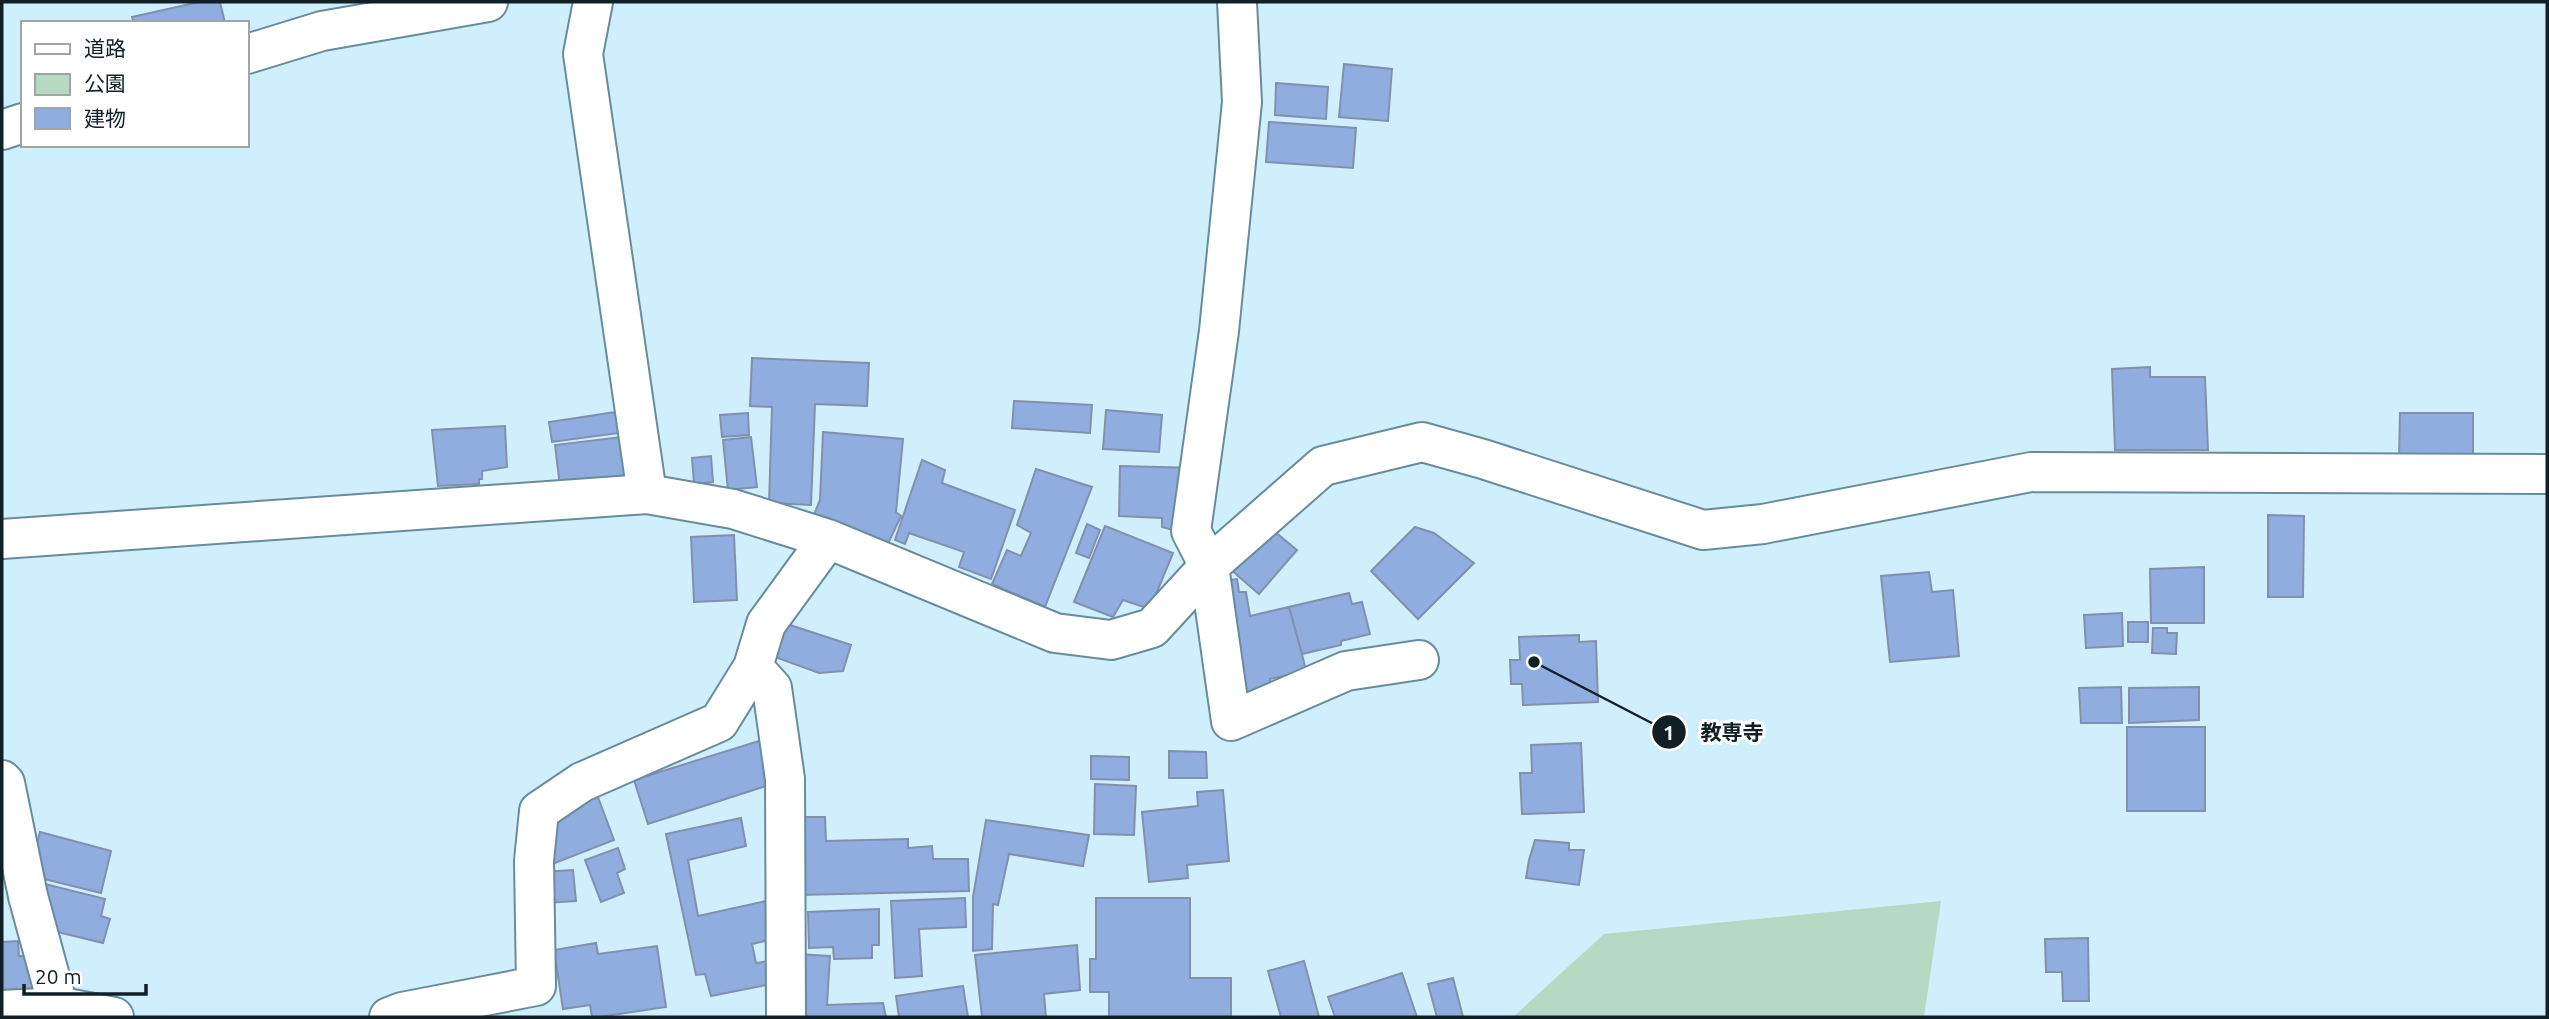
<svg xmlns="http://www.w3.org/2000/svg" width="2549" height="1019" viewBox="0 0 2549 1019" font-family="Ubuntu,'Noto Sans JP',sans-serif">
<rect width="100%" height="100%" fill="#d0effd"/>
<path fill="#b5d9c2" d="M1941,901l-17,116h-411l91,-83z"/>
<path fill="#90ade0" stroke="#8090ad" stroke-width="2" d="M199,2h21l5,21h-91l-2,-6z
M1344,64l48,5 -4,52 -49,-4z
M1276,83l52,4 -2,32 -51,-4z
M1269,122l87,6 -3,40 -87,-6z
M752,358l117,5 -2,43 -52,-2 -4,101 -42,-2 3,-96 -22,-1z
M2150,367v10h55l3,73h-93l-3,-81z
M1014,401l78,4 -2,28 -78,-5z
M1106,410l56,5 -3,37 -56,-3z
M616,412l3,21 -67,9 -3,-20z
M748,413l1,22 -27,2 -2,-22z
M2400,413h73v46l-74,-1z
M505,426l2,41 -25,4v8h-3v5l-41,2 -6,-56z
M823,432l80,7 -7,73 5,4 -14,30 -74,-29 7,-17z
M621,437l4,40 -65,9 -5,-41z
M751,437l6,50 -29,3 -5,-50z
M711,456l2,26 -19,2 -2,-26z
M922,460l23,10 -3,13 73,27 -24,69 -32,-12 5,-15 -55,-19 -4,11 -10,-4z
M1120,466l77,2 -9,66 -26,-7v-9l-43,-2z
M1036,469l56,18 -47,120 -53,-23 15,-34 14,6 10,-23 -14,-8z
M2268,515l36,1 -1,81h-35z
M1087,524l13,6 -11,28 -13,-5z
M1105,526l68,27 -23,56 -27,-9 -10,17 -39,-15z
M1268,526l29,24 -38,44 -28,-24z
M1415,527l19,6 40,30 -56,56 -47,-48z
M734,535l3,65 -43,2 -3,-65z
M2204,567v56h-53l-1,-54z
M1929,572l3,20 21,-2 6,66 -69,6 -9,-86z
M1237,579l2,13h7l4,24 99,-23 3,11 10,-2 8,32 -29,7v4l-39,9 4,17 -36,8 3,13 -35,6 -17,-117z
M1349,593l3,11 10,-2 8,32 -29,7v4l-39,9 -13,-47z
M2122,613l1,33 -37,2 -2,-33z
M2128,622h20v20h-20z
M787,624l64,21 -8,26 -24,2 -44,-16z
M2153,628h14v5h10l-1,21 -24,-1z
M1579,635v7l17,-1 2,61 -75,3 -1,-21h-11l-1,-24h10l-1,-23z
M2121,687l1,36h-41l-2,-35z
M2199,687v33l-70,3v-35z
M2127,727h78v84h-78z
M762,740l7,36 -3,10 -118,38 -14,-44z
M1581,743l3,69 -62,2 -2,-41h12l-1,-28z
M1169,751l37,1 1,26h-38z
M1091,756l38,1v23l-38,-1z
M1095,784l41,2 -2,49 -40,-1z
M1223,790l6,71 -42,4 1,13 -39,4 -7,-70 56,-6 -1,-14z
M596,792l18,48 -59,23 -10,-26 13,-24z
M797,817h28l1,24 82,-2v9l24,-2 1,13h35l1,32 -170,4z
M741,818l5,28 -58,14 10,56 68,-15 7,38 -21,5 4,19 13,-2 2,23 -60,12 -6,-22 -9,1 -30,-141z
M986,820l103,15 -6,31 -74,-12 -11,51 -5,-1 -1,45 -19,2v-54z
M40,832l71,19 -10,42 -73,-18z
M1535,840l34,3v7h15l-5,35 -53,-7 3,-18z
M618,848l7,21 -8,4 7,20 -23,9 -16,-42z
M573,870l3,31 -33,2 -2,-31z
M45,884l60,15 -4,17 9,3 -7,24 -58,-14z
M965,898l1,29 -47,2 3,47 -27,2 -4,-77z
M1096,898h94v80h41v39h-122v-25h-19v-33h6z
M879,909v36h-7v13l-38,1 -1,-12 -24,1 -1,-36z
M2088,938l1,63h-26l-1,-29h-16l-1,-33z
M18,941l1,15h16v34l-33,11v-59z
M596,943l2,11 59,-8 9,61 -67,10h-7l-2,-12 -27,4 -9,-59z
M1077,945l3,45 -36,4 2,23h-64l-7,-62z
M796,954l34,2 -3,49 56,-2 3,14h-93z
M1304,961l15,56h-38l-13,-46z
M1402,973l15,44h-82l-7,-20z
M1453,978l10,39h-26l-9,-33z
M963,986l5,31h-69l-3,-21z"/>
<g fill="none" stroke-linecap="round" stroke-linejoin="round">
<defs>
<path id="minor" d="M593,2l-10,52 64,440
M1237,2l5,100 -23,229 -28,200 18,35 22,155 115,-50 73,-11
M247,54l75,-23 166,-29
M2,130l21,-7
M2,539l645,-45 86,15 95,30 227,94 56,7 41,-12 57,-62 114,-100 99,-24 61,17 220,71 60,-6 268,-52 516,2
M753,667l19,21 13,91 1,238
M2,780l3,3 23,113 33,121
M2,1010l59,-3 53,10
M389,1017l13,-5 134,-26 -2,-125 5,-50 43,-29 137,-60 34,-55 13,-43 62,-85"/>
</defs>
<use href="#minor" stroke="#688c9c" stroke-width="42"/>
<use href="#minor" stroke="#fff" stroke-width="38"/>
</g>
<path fill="none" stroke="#112026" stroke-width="2.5" d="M1534 662L1669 732"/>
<g fill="#112026" stroke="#fff" stroke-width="2.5">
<circle cx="1534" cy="662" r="7"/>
<circle cx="1669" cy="732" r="18"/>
</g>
<g font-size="21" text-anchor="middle" font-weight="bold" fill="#fff">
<text x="1669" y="740">1</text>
</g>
<g font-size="21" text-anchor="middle" font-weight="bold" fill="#112026" stroke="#fff" stroke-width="6" stroke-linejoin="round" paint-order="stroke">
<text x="1732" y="740">教専寺</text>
</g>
<rect width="2549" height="1019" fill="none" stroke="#112026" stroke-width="7"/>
<rect x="21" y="21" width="228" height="126" fill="#ffffff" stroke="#a0a6a8" stroke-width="2"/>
<rect x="35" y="44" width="35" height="10" fill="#ffffff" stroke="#a0a6a8" stroke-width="2"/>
<text x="84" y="56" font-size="21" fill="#112026">道路</text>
<rect x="35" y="74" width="35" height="21" fill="#b5d9c2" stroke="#a0a6a8" stroke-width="2"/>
<text x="84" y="91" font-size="21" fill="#112026">公園</text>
<rect x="35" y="108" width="35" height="21" fill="#90ade0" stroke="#a0a6a8" stroke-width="2"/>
<text x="84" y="126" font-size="21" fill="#112026">建物</text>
<path d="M24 984v10h122v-10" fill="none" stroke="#112026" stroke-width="3.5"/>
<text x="35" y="984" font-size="21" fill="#112026" stroke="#ffffff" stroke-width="5" paint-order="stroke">20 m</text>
</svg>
